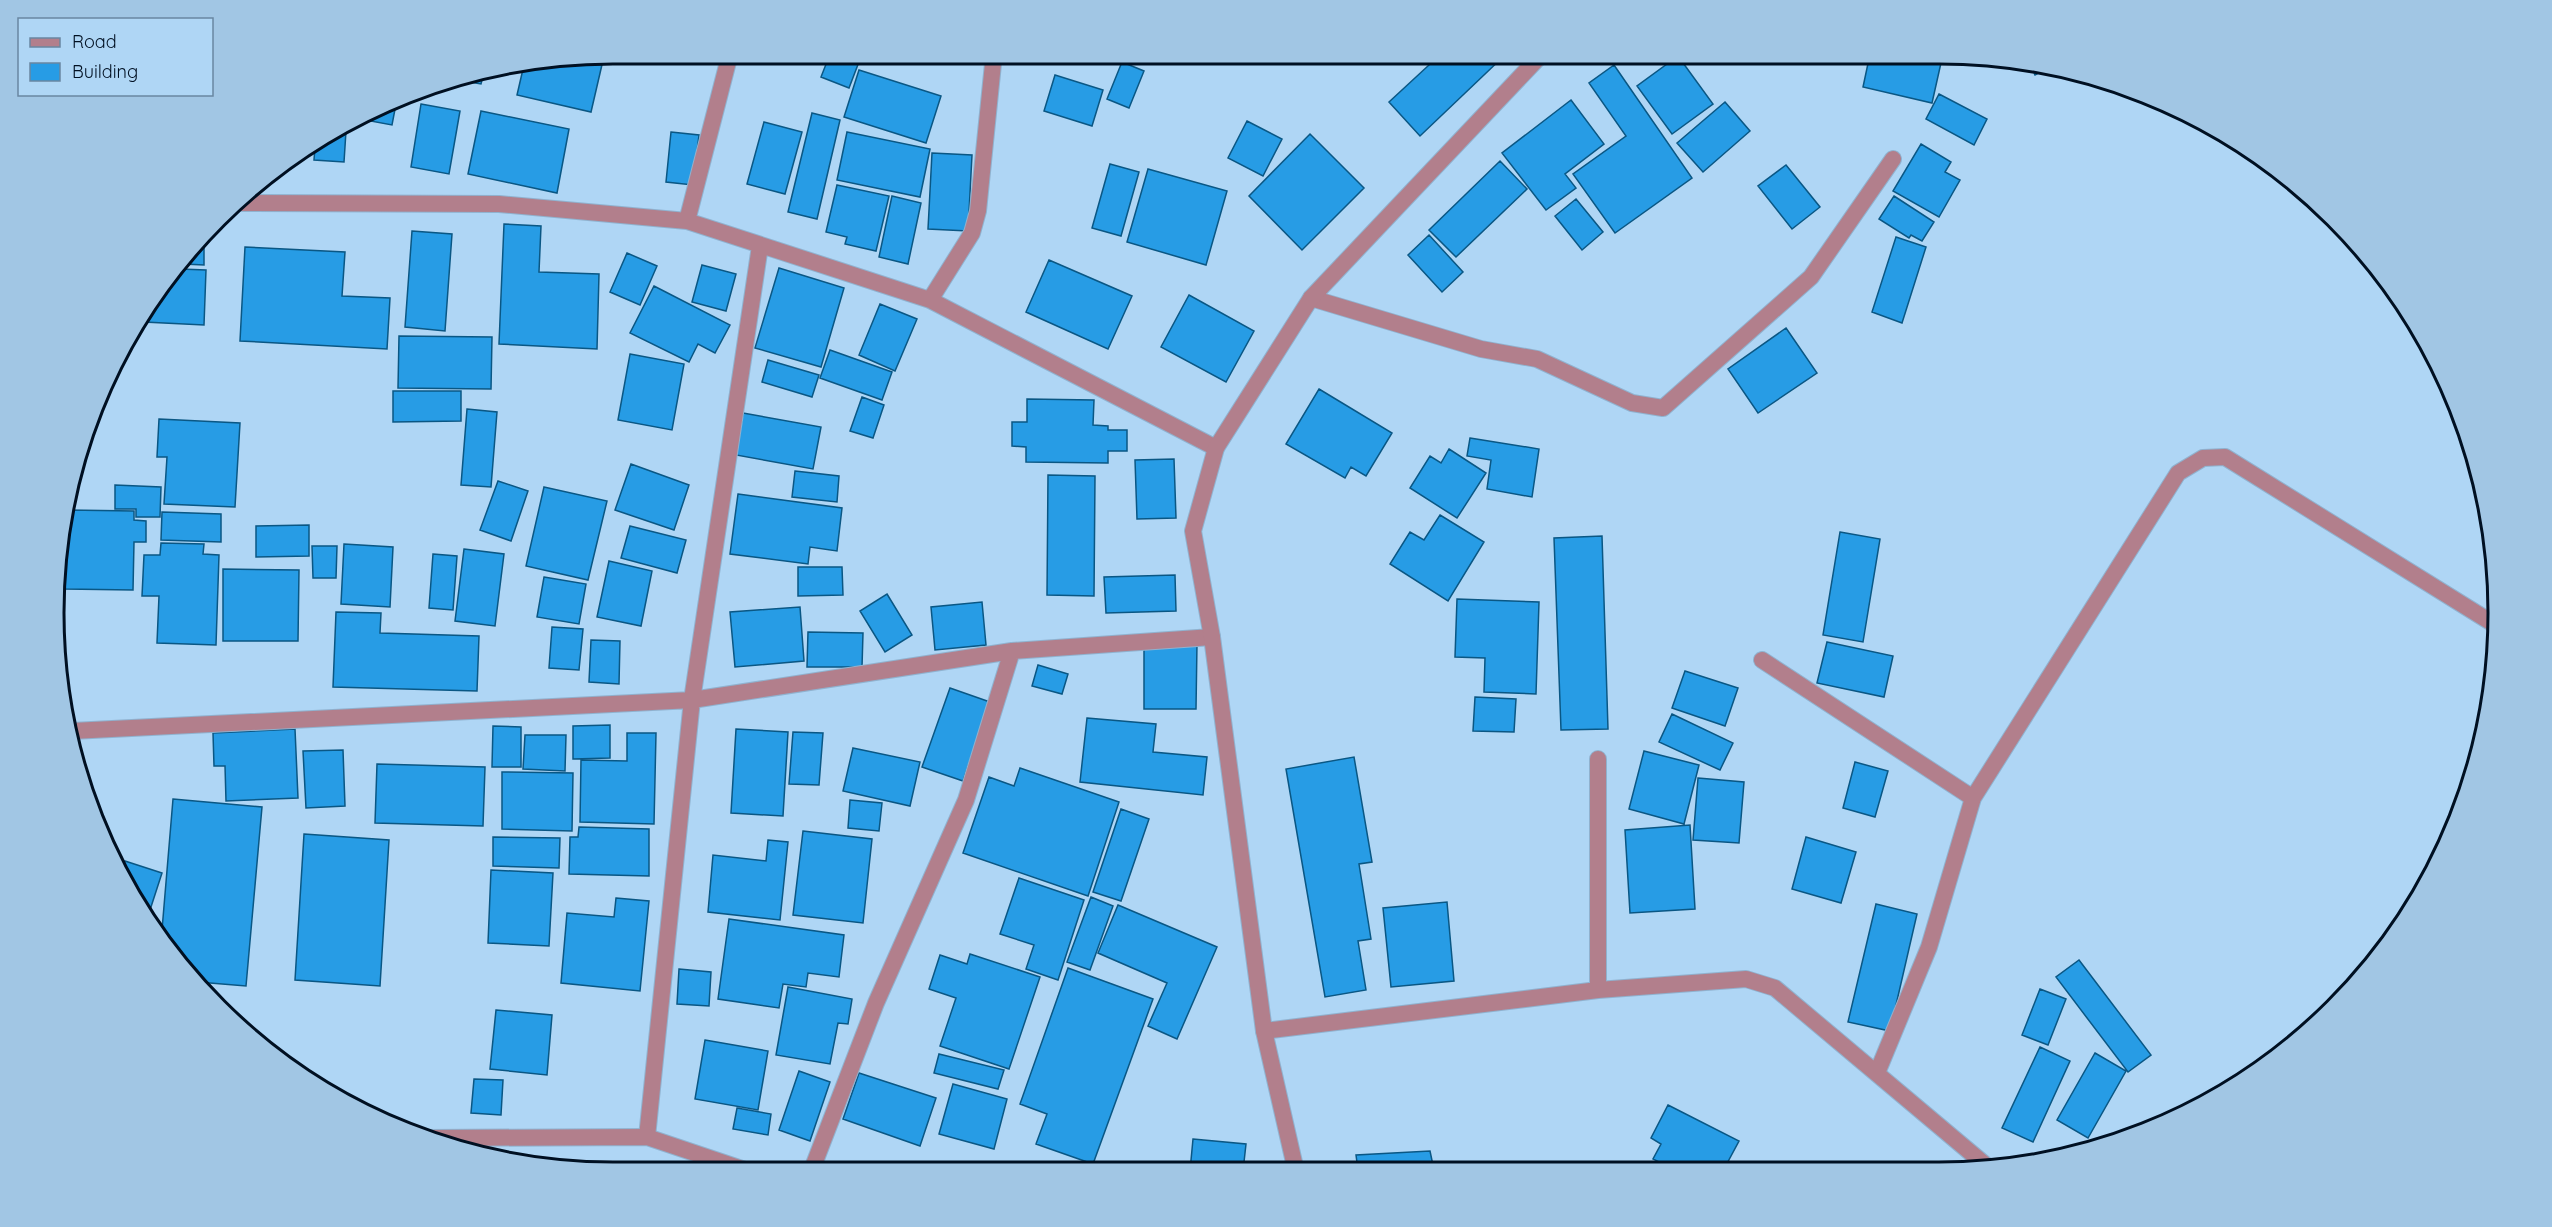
<svg xmlns="http://www.w3.org/2000/svg" width="2552" height="1227" viewBox="0 0 2552 1227" font-family="Quicksand,sans-serif">
<rect width="100%" height="100%" fill="#afd6f5"/>
<path fill="#279ce5" stroke="#0a5784" stroke-width="1.5" d="M830,54h32l-13,34 -28,-11z
M1420,54h86l-86,82 -31,-34 40,-37z
M1870,54h73l-11,49 -69,-16z
M604,56l-13,56 -74,-17 6,-26z
M1678,56l35,48 -41,30 -35,-48z
M1122,62l22,9 -15,37 -22,-9z
M2029,63l19,2 4,1 -17,9z
M1614,65l78,113 -77,55 -42,-59 53,-38 -37,-53z
M859,70l82,26 -15,47 -82,-26z
M1055,75l48,15 -11,36 -48,-15z
M483,76l-2,8 -24,-4z
M1939,94l48,25 -13,26 -48,-26z
M1571,100l33,44 -39,30 11,14 -30,22 -44,-57z
M1725,102l25,29 -47,41 -26,-29z
M396,104l-4,21 -27,-5z
M421,104l39,7 -11,63 -38,-7z
M481,111l88,18 -12,64 -89,-19z
M812,113l28,7 -23,99 -29,-7z
M1247,121l35,18 -19,37 -35,-18z
M764,122l38,10 -17,62 -38,-10z
M346,131l-2,31 -30,-2 1,-13z
M671,132l28,3 -6,50 -27,-3z
M847,132l83,17 -10,48 -83,-17z
M1310,134l54,54 -62,62 -53,-54z
M1921,144l30,18 -6,10 15,8 -21,37 -46,-26z
M932,153l40,2 -4,76 -40,-2z
M1500,161l27,28 -71,68 -27,-27z
M1110,164l29,8 -18,64 -29,-8z
M1786,165l34,42 -28,22 -34,-43z
M1148,169l79,22 -21,74 -79,-23z
M837,185l52,11 -13,55 -31,-7 2,-7 -21,-5z
M892,196l29,7 -13,61 -29,-7z
M1894,196l40,26 -12,19 -11,-6 -2,3 -30,-19z
M1576,199l27,33 -21,18 -27,-34z
M504,224l37,2 -2,46 60,2 -2,75 -98,-5z
M412,231l40,3 -7,97 -40,-4z
M1429,235l34,37 -21,20 -34,-37z
M1896,237l30,10 -24,76 -30,-11z
M204,243v22l-20,-1z
M245,247l100,5 -3,44 48,2 -3,51 -147,-8z
M627,253l30,13 -17,39 -30,-13z
M1049,260l83,36 -24,53 -82,-37z
M702,265l34,9 -10,37 -34,-9z
M779,268l65,20 -23,79 -66,-19z
M180,269l26,1 -2,55 -60,-3 4,-19z
M654,286l76,39 -15,28 -17,-9 -9,18 -59,-29z
M1189,295l65,36 -28,51 -65,-35z
M880,304l37,15 -22,52 -36,-16z
M1786,328l31,45 -59,40 -30,-44z
M399,336l93,1 -1,52 -93,-1z
M830,350l62,22 -10,28 -62,-22z
M630,354l54,10 -12,66 -54,-10z
M768,360l51,15 -7,22 -50,-15z
M1319,389l73,44 -26,43 -15,-9 -6,11 -59,-34z
M393,391h68v30l-68,1z
M862,397l22,8 -11,33 -23,-7z
M1027,399l67,1 -1,25 15,1v4h19v21h-19v12l-82,-1v-15l-14,-1v-24h15z
M467,409l30,3 -6,75 -30,-2z
M743,413l78,14 -8,42 -77,-14z
M159,419l81,4 -5,84 -71,-3 3,-47h-10z
M1470,438l69,11 -7,48 -45,-8 4,-29 -24,-4z
M1449,449l37,24 -29,45 -47,-30 20,-32 11,7z
M1174,459l2,59 -39,1 -2,-59z
M631,464l58,21 -15,45 -59,-20z
M795,471l44,5 -2,26 -45,-5z
M1048,475l47,1 -1,120 -47,-1z
M498,481l30,10 -17,50 -31,-11z
M115,485l46,2 -1,30h-24v-8h-21z
M544,487l63,14 -19,79 -62,-14z
M738,494l104,14 -5,43 -27,-4 -2,17 -78,-10z
M67,510l67,1v9l12,1v21h-12l-1,48 -68,-1z
M162,512l59,2v28l-60,-2z
M1440,515l44,27 -36,59 -58,-37 20,-32 14,8z
M309,525v31l-53,1v-31z
M630,526l56,14 -9,33 -56,-15z
M1840,532l40,7 -17,103 -40,-7z
M1602,536l6,193 -47,1 -7,-192z
M161,543l43,1 -1,10 16,1 -3,90 -59,-2 2,-47h-17l2,-41h16z
M344,544l49,3 -3,60 -49,-3z
M312,546h25l-1,32h-23z
M464,549l40,5 -9,72 -40,-5z
M433,554l24,2 -4,54 -24,-2z
M609,561l43,10 -11,55 -44,-9z
M798,567h44l1,28 -45,1z
M223,569l76,1 -1,71h-75z
M1175,575l1,36 -70,2 -2,-36z
M544,577l42,7 -7,40 -42,-7z
M887,594l25,41 -27,17 -25,-41z
M1457,599l82,3 -3,92 -52,-2 1,-34 -30,-1z
M982,602l4,43 -51,5 -4,-43z
M800,607l4,54 -69,6 -5,-55z
M336,612l45,1 -1,20 99,3 -2,55 -144,-4z
M552,627l31,2 -4,41 -30,-2z
M808,632l55,1 -1,34h-55z
M591,640l29,1 -1,43 -30,-2z
M1827,642l66,14 -9,41 -67,-14z
M1144,643h53l-1,66h-52z
M1038,665l30,9 -6,20 -30,-8z
M1685,671l53,17 -13,38 -53,-18z
M950,688l40,14 -27,79 -41,-14z
M1475,697l41,2 -2,33 -41,-1z
M1672,714l61,29 -13,27 -61,-28z
M1087,718l69,6 -3,28 54,5 -4,38 -123,-13z
M610,725v33l-37,1v-33z
M493,726l28,1v40h-29z
M295,729l3,69 -72,3 -1,-35h-11l-1,-33z
M736,729l52,3 -5,84 -52,-3z
M793,732l30,1 -4,52 -30,-1z
M627,733h29l-2,91 -74,-2 1,-62 46,1z
M525,735h41l-1,36 -42,-2z
M853,748l67,14 -10,44 -67,-15z
M343,750l2,56 -39,2 -3,-57z
M1644,751l55,14 -15,59 -55,-15z
M1354,757l18,105 -13,2 12,75 -13,2 8,49 -41,7 -39,-228z
M1855,762l33,9 -13,46 -32,-9z
M377,764l108,3 -2,59 -108,-3z
M1020,768l99,34 -31,94 -125,-43 26,-76 25,9z
M502,772l71,1 -1,58 -70,-2z
M1698,778l46,4 -5,61 -46,-3z
M173,799l89,8 -16,179 -48,-4 -36,-52z
M850,800l32,3 -3,28 -31,-3z
M1121,809l28,10 -28,82 -28,-9z
M1690,825l5,84 -65,4 -5,-83z
M579,827l70,2v47l-80,-2 1,-37h8z
M803,831l69,8 -9,84 -70,-8z
M304,834l85,6 -9,146 -85,-6z
M493,837l67,1 -1,30 -66,-2z
M1806,837l50,15 -15,51 -49,-14z
M768,840l20,2 -8,78 -72,-8 5,-57 53,6z
M125,861l37,12 -13,40 -29,-40z
M491,870l62,3 -4,73 -61,-3z
M1019,878l65,22 -26,80 -32,-11 8,-24 -34,-11z
M1091,897l22,9 -23,64 -23,-8z
M616,898l33,3 -9,90 -79,-8 6,-70 47,4z
M1447,902l7,79 -63,6 -8,-79z
M1876,904l41,10 -27,117 -42,-9z
M1118,905l99,42 -40,92 -29,-13 19,-43 -69,-30z
M729,919l115,16 -5,42 -31,-4 -2,14 -23,-3 -4,24 -61,-9z
M970,954l70,23 -31,92 -69,-23 16,-48 -27,-9 11,-34 27,9z
M2079,960l72,95 -23,17 -72,-95z
M1068,968l85,31 -60,165 -57,-20 11,-30 -27,-10z
M679,969l32,3 -2,34 -32,-2z
M788,987l64,12 -4,25 -10,-1 -8,41 -54,-9z
M2040,989l26,10 -18,46 -26,-10z
M496,1010l56,5 -5,60 -57,-6z
M705,1040l63,11 -10,59 -63,-11z
M2040,1047l30,14 -37,81 -31,-14z
M2095,1053l31,18 -38,67 -31,-18z
M939,1054l65,16 -6,19 -64,-16z
M799,1071l31,11 -20,59 -31,-11z
M859,1073l77,25 -16,48 -77,-27z
M474,1079l29,1 -2,35 -30,-2z
M953,1084l54,15 -13,50 -55,-15z
M1668,1105l71,36 -15,28h-51l-20,-10 8,-15 -10,-6z
M737,1108l34,6 -3,21 -35,-6z
M1193,1139l53,5 -3,27h-53z
M1430,1151l4,19h-76l-2,-15z"/>
<g fill="none" stroke-linecap="round" stroke-linejoin="round">
<defs>
<path id="minor" d="M242,203l257,1 188,17 243,79 286,148
M687,221l43,-167
M1311,298l170,51 56,10 95,44 31,5 148,-131 82,-118
M930,300l42,-67 6,-22 16,-157
M1762,660l211,138
M72,731l620,-31 320,-49 200,-14
M1598,759v231
M1264,1031l334,-41 148,-11 29,9 214,180
M1877,1073l52,-126 44,-149 205,-325 25,-15 22,-1 272,169
M647,1137l45,-437 68,-454
M811,1172l65,-169 90,-203 46,-149"/>
<path id="tertiary" d="M426,1138l221,-1 107,36
M1296,1171l-32,-140 -52,-394 -19,-106 23,-83 95,-150 231,-244"/>
</defs>
<use href="#minor" stroke="#90b2cf" stroke-width="18"/>
<use href="#tertiary" stroke="#90b2cf" stroke-width="18"/>
<use href="#minor" stroke="#b27f8c" stroke-width="16"/>
<use href="#tertiary" stroke="#b27f8c" stroke-width="16"/>
</g>
<path d="M0 0H2552V1227H0ZM613 64H1939A549 549 0 0 1 2488 613V613A549 549 0 0 1 1939 1162H613A549 549 0 0 1 64 613V613A549 549 0 0 1 613 64Z" fill="#a1c6e4" fill-rule="evenodd"/>
<path fill="none" stroke="#001022" stroke-width="3" d="M613 64H1939A549 549 0 0 1 2488 613V613A549 549 0 0 1 1939 1162H613A549 549 0 0 1 64 613V613A549 549 0 0 1 613 64Z"/>
<rect x="18" y="18" width="195" height="78" fill="#afd6f5" stroke="#6987a1" stroke-width="1.5"/>
<rect x="30" y="38" width="30" height="9" fill="#b27f8c" stroke="#6987a1" stroke-width="1.5"/>
<text x="72" y="48" font-size="18" fill="#001022">Road</text>
<rect x="30" y="63" width="30" height="18" fill="#279ce5" stroke="#6987a1" stroke-width="1.5"/>
<text x="72" y="78" font-size="18" fill="#001022">Building</text>
</svg>
